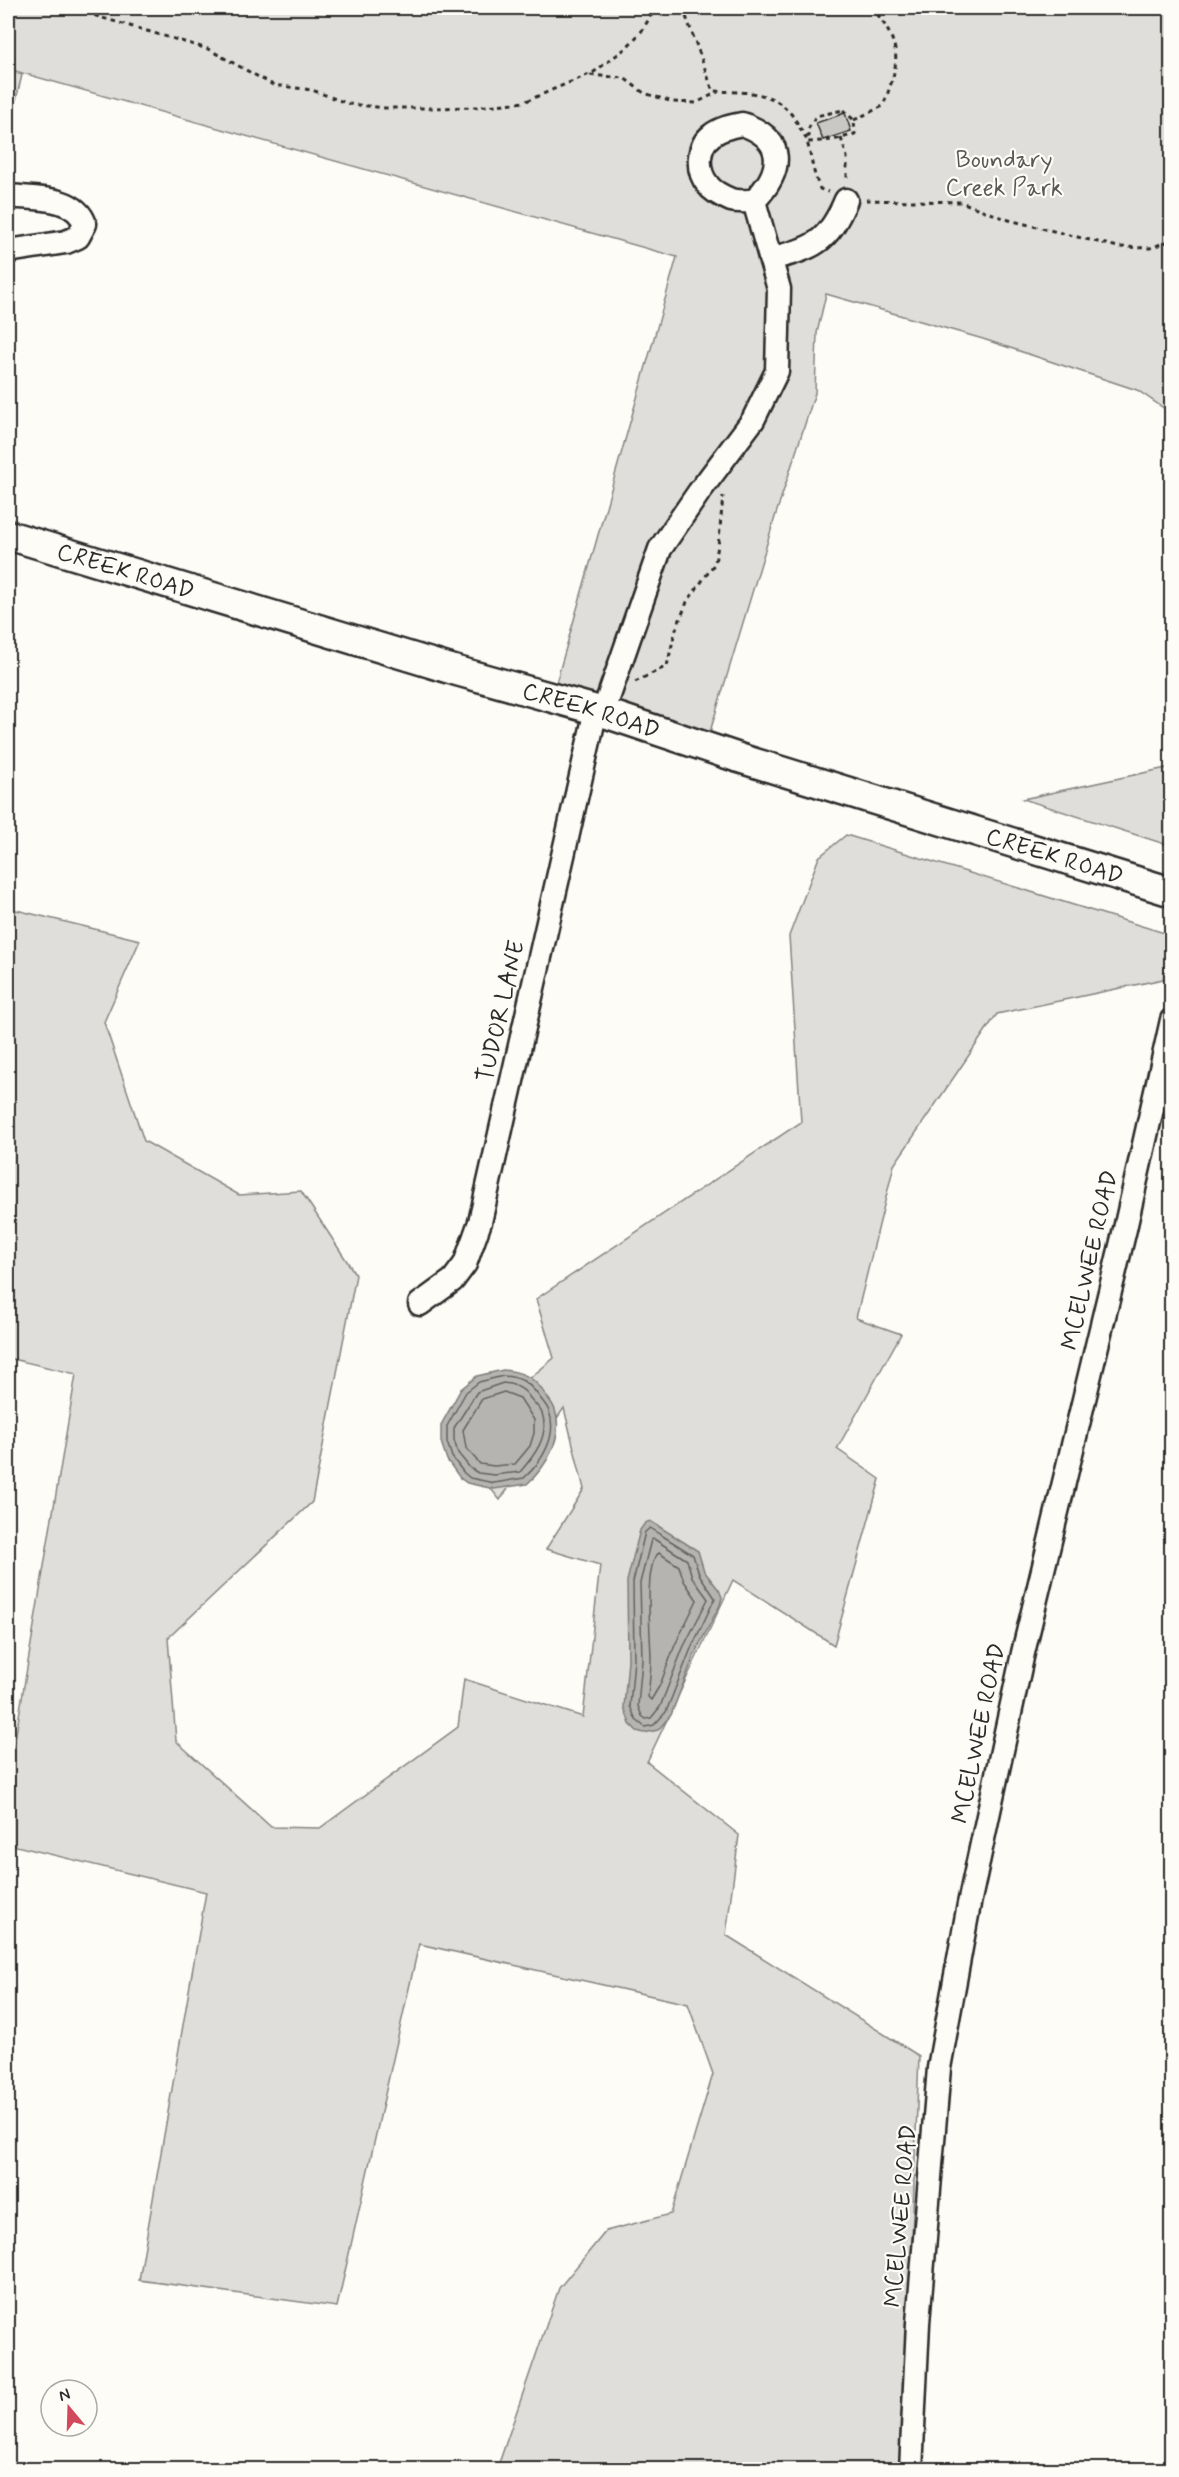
<svg xmlns="http://www.w3.org/2000/svg" width="1179" height="2477" viewBox="0 0 1179 2477" font-family="Mynerve,sans-serif">
<rect width="100%" height="100%" fill="#fdfcf7"/>
<filter id="ink" filterUnits="userSpaceOnUse"><feTurbulence type="fractalNoise" baseFrequency=".0167" numOctaves="2"/><feDisplacementMap in="SourceGraphic" scale="12" xChannelSelector="R" yChannelSelector="G"/><feConvolveMatrix kernelMatrix="1 2 1 2 8 2 1 2 1" color-interpolation-filters="sRGB"/></filter>
<g filter="url(#ink)">
<path fill="#dfdeda" stroke="#858482" stroke-width="1.5" d="M8,8h1163v405l-34,-23 -154,-51 -157,-45 -9,39 -2,60 -40,124 -69,228 -154,-48 125,-440 -669,-188z
M8,71l14,4 -14,58z
M1171,767v79l-148,-47z
M846,835l325,100v15l-8,29 -166,35 -103,151 -38,153 45,16 -64,115 43,30 -46,166 -101,-65 -86,182 92,73 -13,100 193,121 -16,413h-406l62,-181 47,-57 65,-17 42,-140 -25,-70 -269,-60 -82,363 -198,-27 67,-388 -198,-48v-62l68,-408 -68,-16v-450l132,32 -36,82 40,119 95,54 62,-4 55,84 -44,227 -144,136 8,103 95,86 49,1 138,-101 6,-48 119,38 17,-152 -54,-16 38,-60 -20,-81 -64,92 -47,-58 101,-84 -18,-59 265,-177 -12,-186 30,-79z"/>
<path fill="#b5b4b1" stroke="#7e7d7b" stroke-width="1.5" d="M503,1370c16,1 30,6 39,20 4,7 10,11 13,20 9,27 -8,56 -28,74l-33,5 -27,-6 -7,-5 -13,-18 -6,-18v-17l20,-36 16,-13z
M650,1521l48,30 6,20 15,19 3,7 -2,8 -25,48 -24,62 -13,15 -14,3 -7,-2 -7,-7 -6,-17 4,-47 -1,-79 13,-51 5,-7z"/>
<g fill="none" stroke-linecap="round" stroke-linejoin="round">
<path stroke="#626261" stroke-width="1.5" d="M503,1376c18,1 25,6 35,19 4,6 8,9 11,16 9,25 -7,51 -25,67l-30,5 -24,-5 -6,-5 -12,-16 -5,-15v-16l19,-34 13,-10z
M503,1383c12,1 21,5 27,15 4,5 9,9 12,15 8,23 -8,43 -22,59l-26,3 -16,-2 -8,-5 -12,-15 -4,-13v-12l23,-36z
M504,1392l16,6 14,22v13l-4,13 -15,18 -21,2 -14,-2 -14,-16 -3,-18 19,-31z
M650,1528l43,27 6,19 16,24 -25,53 -24,61 -12,13 -9,2 -9,-7 -6,-14 4,-46 -1,-78 12,-50z
M654,1539l33,21 5,17 16,22 -25,49 -23,59 -9,11 -5,1 -4,-3 -4,-10 4,-46 -2,-77 11,-43z
M659,1553l20,13 5,15 13,19 -22,45 -15,40 -9,15 -3,-3c1,-12 3,-25 3,-38 0,-20 -8,-96 8,-106z"/>
</g>
<path fill="#c9c8c4" stroke="#2b2b2b" stroke-width="1.5" d="M845,113l6,18 -28,9 -7,-17z"/>
<g fill="none" stroke-linecap="round" stroke-linejoin="round">
<defs>
<path id="minor" d="M742,124c44,15 42,46 12,77 -7,0 -16,1 -23,-1 -7,-3 -19,-9 -23,-15 -12,-14 -11,-39 4,-50 9,-7 20,-9 30,-11z
M8,196c26,3 67,-1 77,28l-7,13 -12,5 -58,9
M770,259c44,-11 58,-16 76,-59
M603,713l57,-164 39,-57 54,-72 24,-49 2,-82 -25,-88
M420,1304l33,-24 12,-16 15,-42 116,-512
M911,2470l7,-147 21,-255 30,-164 54,-251 102,-424 47,-209"/>
<g id="major">
<path id="s1" d="M8,535l449,136 139,39 143,48 433,134"/>
</g>
</defs>
<use href="#minor" stroke="#2b2b2b" stroke-width="27"/>
<use href="#major" stroke="#2b2b2b" stroke-width="33"/>
<path stroke="#2b2b2b" stroke-width="3" stroke-dasharray="4.5 4.5" stroke-linecap="butt" d="M78,8l18,8 112,33 65,36 39,5 37,14 36,4h43l49,-1 47,-5 70,-30 32,-24 15,-16 11,-18 10,-6
M683,8l30,83c39,2 67,-2 87,37 3,5 7,11 8,17 4,17 5,27 12,44l8,3
M590,75l34,3 20,15 29,9 23,1 22,-11
M843,110l11,10 1,14 -21,6 -26,2v-13l8,-13z
M854,120l29,-14c17,-45 20,-58 -10,-98
M841,138l6,19v23
M866,200l95,2 48,18 109,27 32,1 22,-8
M635,682l32,-16 8,-34 12,-30 28,-39 4,-24 4,-43"/>
<use href="#minor" stroke="#fdfcf7" stroke-width="22"/>
<use href="#major" stroke="#fdfcf7" stroke-width="28"/>
</g>
</g>
<g text-anchor="middle" stroke-width="4.5" stroke-linejoin="round" paint-order="stroke">
<g font-size="24" fill="#585857" stroke="#fdfcf7">
<text x="1004" y="167">Boundary<tspan x="1004" dy="28">Creek Park</tspan></text>
</g>
<g font-size="24" fill="#2b2b2b" stroke="#fdfcf7">
<text dy="8" stroke="none"><textPath href="#s1" startOffset="123">CREEK ROAD</textPath></text>
<text dy="8" stroke="none"><textPath href="#s1" startOffset="609">CREEK ROAD</textPath></text>
<text dy="8" stroke="none"><textPath href="#s1" startOffset="1095">CREEK ROAD</textPath></text>
<text transform="translate(500 1011) rotate(-77)" y="8">TUDOR LANE</text>
<text transform="translate(1089 1260) rotate(-77)" y="8">MCELWEE ROAD</text>
<text transform="translate(978 1733) rotate(-78)" y="8">MCELWEE ROAD</text>
<text transform="translate(900 2216) rotate(-85)" y="8">MCELWEE ROAD</text>
</g>
</g>
<rect width="1179" height="2477" fill="none" stroke="#fdfcf7" stroke-width="30"/>
<rect x="15" y="15" width="1149" height="2447" fill="none" stroke="#2b2b2b" stroke-width="2" filter="url(#ink)"/>
<g transform="translate(69 2408) rotate(341)"><circle r="28" fill="#fdfcf7" stroke="#a9a8a5" stroke-width="1.5"/>
<path d="M0-4.5L10 22L0 15L-10 22Z" fill="#d1495b"/>
<text y="-9" font-size="16" font-weight="bold" text-anchor="middle" fill="#2b2b2b">N</text>
</g>
</svg>
